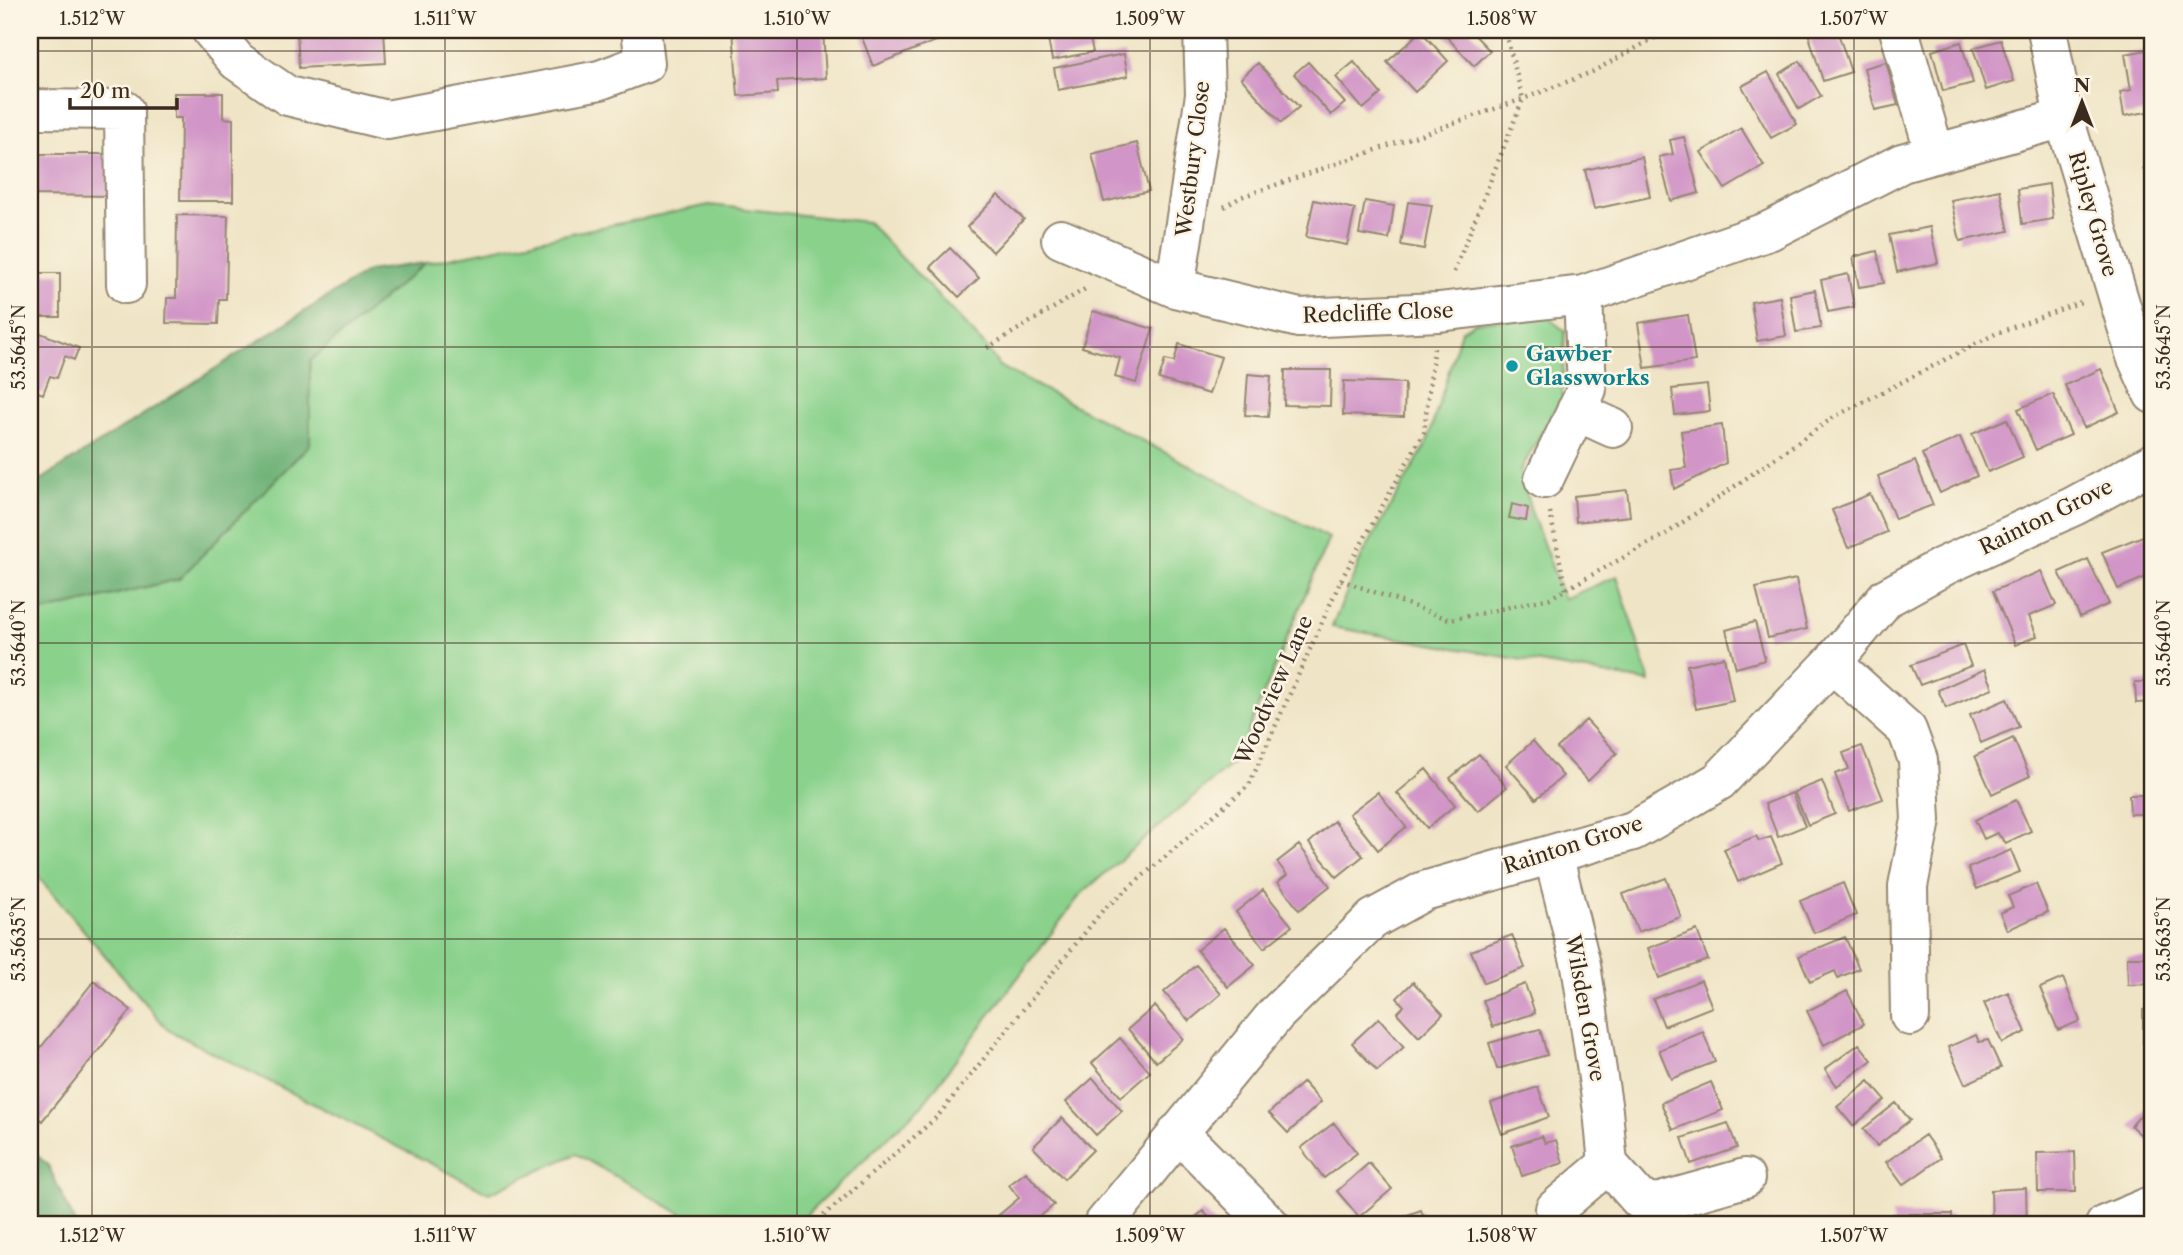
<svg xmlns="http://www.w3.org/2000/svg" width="2183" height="1255" viewBox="0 0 2183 1255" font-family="'Libre Caslon Text',serif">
<rect width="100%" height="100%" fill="#fcf5e5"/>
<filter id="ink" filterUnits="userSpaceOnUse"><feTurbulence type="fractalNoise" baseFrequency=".0143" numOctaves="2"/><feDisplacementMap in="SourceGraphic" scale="14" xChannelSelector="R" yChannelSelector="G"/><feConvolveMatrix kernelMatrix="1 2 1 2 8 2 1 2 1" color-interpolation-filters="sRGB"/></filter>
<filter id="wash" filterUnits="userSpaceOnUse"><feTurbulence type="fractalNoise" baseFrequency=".00686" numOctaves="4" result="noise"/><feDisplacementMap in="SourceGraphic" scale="28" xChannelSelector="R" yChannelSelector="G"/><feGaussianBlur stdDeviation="1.57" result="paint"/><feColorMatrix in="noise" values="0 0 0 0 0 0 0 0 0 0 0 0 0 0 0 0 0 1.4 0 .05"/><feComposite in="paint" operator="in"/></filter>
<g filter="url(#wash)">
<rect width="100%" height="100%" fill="#efe4c5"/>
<path fill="#8ad18c" stroke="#627e55" stroke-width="2" d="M709,205l159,17 119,126 12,18 330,172 -93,222 -155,134 -159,211 -126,120h-95l-125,-71 -87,39 -321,-163 -138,-163v-252l149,-36 131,-135v-83l115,-98z
M1547,317l18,14 -3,67 -42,73 11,40 33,88 53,-23 33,106 -318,-55 30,-71 65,-113 34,-112 14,-9z"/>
<path fill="#6fb378" stroke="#556e4b" stroke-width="2" d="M425,263l-115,98v83l-131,135 -149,36v-128l338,-216z
M30,1150l18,15 28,60h-46z"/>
<g id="blocks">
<path fill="#d195c7" d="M297,30h87l2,33 -87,5z
M733,30h42v2l48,-2 3,48 -49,3 1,12 -40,3z
M859,30h90l2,5 -78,31z
M1067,30h21l5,22 -41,8 -5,-26z
M1448,30h22l20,21 -16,15 -30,-32z
M1818,30h19l14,42 -28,9 -15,-48z
M1421,31l27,30 -33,31 -28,-30z
M2001,40l13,41 -28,9 -13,-42z
M1961,42l12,41 -30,8 -11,-40z
M2153,49v62l-29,5 -4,-24 11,-2 -6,-36z
M1124,54l4,22 -70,14 -4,-22z
M1800,61l21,35 -22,13 -20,-35z
M1308,62l37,41 -14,12 -37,-41z
M1354,62l27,32 -18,15 -27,-32z
M1886,62l12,43 -23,5 -11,-42z
M1258,63l41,44 -18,16 -40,-45z
M1768,72l29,52 -26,14 -29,-52z
M174,93h49v25l10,1v82h-53l1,-83h-7z
M1741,128l23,38 -39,23 -24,-37z
M1684,137l15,56 -28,8 -12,-44 14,-3 -3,-14z
M1137,143l12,48 -45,11 -12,-48z
M30,154h88v42l-88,-1z
M2153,156v21l-10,-8z
M1642,157l8,40 -56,12 -9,-39z
M2049,184l4,35 -31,5 -4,-35z
M2000,190l9,41 -49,10 -9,-41z
M998,195l26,24 -31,33 -26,-25z
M1314,200l41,9 -8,36 -41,-8z
M1365,201l29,5 -5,33 -30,-5z
M1408,202l24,3 -8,44 -23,-4z
M177,215l51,1 -2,83h-7l-1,25 -52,-1 1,-25h9z
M1930,227l8,36 -41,9 -8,-37z
M950,248l29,30 -20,19 -29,-30z
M1877,251l7,32 -25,4 -6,-30z
M30,273h30v44h-30z
M1848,274l6,33 -26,5 -7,-32z
M1815,290l6,38 -25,4 -6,-37z
M1780,297l6,39 -29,5 -6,-39z
M1093,311l60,18 -17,54 -21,-6 5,-19 -38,-11z
M1688,315l7,46 -50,7 -7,-45z
M30,329l49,19 -5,12 -9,-4 -8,22 -7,-2 -7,18 -13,-5z
M1179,344l42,13 -12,37 -50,-15 6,-19 9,2z
M2101,369l18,43 -35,16 -19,-43z
M1285,370h46l-1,36 -46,-1z
M1248,374l23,2 -3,41 -23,-2z
M1344,381l61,2 -1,34 -61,-2z
M1707,385l3,26 -35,4 -3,-26z
M2053,394l18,41 -35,15 -18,-41z
M2007,419l16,38 -35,15 -16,-38z
M1722,425l4,38 -52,26 -3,-19 15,-2 -5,-37z
M1960,437l17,39 -37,17 -18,-39z
M1915,461l18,44 -38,14 -17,-43z
M1627,490l3,26 -54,6 -2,-26z
M1870,494l17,38 -39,16 -16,-38z
M1512,504l16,4 -2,13 -17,-3z
M2148,534l5,13v27l-35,15 -16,-37z
M2088,559l21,45 -29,13 -21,-45z
M2041,571l15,34 -27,11 8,20 -22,9 -22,-54z
M1796,579l11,50 -39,9 -12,-50z
M1755,622l10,38 -29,8 -10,-38z
M1963,645l8,21 -51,19 -9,-20z
M1724,657l9,44 -37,8 -9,-44z
M1985,669l8,19 -47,20 -8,-18z
M2135,682h18v20l-17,1z
M2007,699l12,28 -38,16 -11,-28z
M1586,720l31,33 -29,28 -31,-33z
M2013,738l17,38 -38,18 -17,-38z
M1533,741l30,35 -27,23 -30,-34z
M2153,742v34h-5l-2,-33z
M1862,746l21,53 -34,12 -14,-37 14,-5 -6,-16z
M1479,754l28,33 -29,24 -28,-33z
M1426,769l29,36 -28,23 -30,-35z
M1822,781l13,33 -27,11 -14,-33z
M1378,792l28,35 -28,23 -29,-36z
M1792,793l13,33 -27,11 -13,-33z
M2129,795h24v31h-7v-12h-16z
M2016,800l15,31 -25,12 -9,-10 -13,6 -9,-19z
M1334,821l29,35 -26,21 -28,-34z
M1756,836l3,5 12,-4 11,26 -44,19 -14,-33z
M1299,845l31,41 -31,24 -21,-28 9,-7 -10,-13z
M2146,847h7v33h-7z
M2011,850l9,22 -43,17 -9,-21z
M1666,878l15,39 -43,15 -15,-38z
M1843,883l13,32 -42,18 -14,-32z
M2036,884l12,28 -41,18 -7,-17 13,-6 -5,-11z
M1263,890l29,36 -28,22 -28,-36z
M1224,928l31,37 -27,22 -31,-37z
M1697,930l11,30 -49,18 -11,-30z
M1512,935l13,33 -41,15 -13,-32z
M1845,937l14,32 -21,9 -3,-7 -25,11 -11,-26z
M2127,957h26v27l-25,1z
M1196,965l25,29 -32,27 -25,-29z
M2063,978l17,43 -22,9 -18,-42z
M1701,980l11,27 -48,19 -11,-27z
M94,981l37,29 -89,111 -12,-10v-50z
M1413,982l30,32 -24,23 -22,-24 7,-7 -7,-8z
M1525,984l10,29 -42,14 -10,-27z
M1847,991l17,33 -40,21 -17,-34z
M2008,992l18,40 -24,11 -18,-40z
M1155,1006l28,33 -27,23 -28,-33z
M2153,1009v34h-10v-33z
M1379,1018l25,29 -27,24 -25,-28z
M1540,1029l7,26 -50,14 -8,-26z
M1703,1032l12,30 -44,17 -12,-29z
M1976,1035l3,7 9,-2 13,28 -36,16 -17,-37z
M1120,1038l30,34 -29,25 -29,-34z
M1859,1044l13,16 -35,26 -12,-17z
M1093,1078l29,33 -26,24 -30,-33z
M1869,1081l16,19 -32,26 -16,-19z
M1303,1082l18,20 -33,31 -19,-20z
M1711,1082l12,28 -50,20 -12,-27z
M1538,1087l11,30 -47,17 -11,-31z
M2153,1101v45l-22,-20z
M1896,1103l14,17 -33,26 -14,-17z
M1062,1118l31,32 -29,29 -31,-32z
M1334,1123l23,30 -33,25 -23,-30z
M1728,1123l9,25 -46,16 -9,-26z
M1925,1135l16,23 -38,27 -17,-23z
M1542,1136l3,7 11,-3 7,23 -41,13 -10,-30z
M2075,1152l1,40h-38l-1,-39z
M1369,1163l23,26 -33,28 -22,-26z
M1026,1172l28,33 -24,20h-32l-5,-5 26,-22 -10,-13z
M2026,1188l1,37h-35l-1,-35z
M1421,1210l6,15h-48z
M1203,1211l13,14h-29z
M1892,1214h60v11h-59z"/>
</g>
</g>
<g filter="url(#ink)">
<use href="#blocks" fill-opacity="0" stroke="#958772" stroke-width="2"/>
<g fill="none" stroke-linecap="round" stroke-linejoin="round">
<defs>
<path id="minor" d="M211,30l26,31 51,35 99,24 213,-40 45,-17 -4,-33
M1899,30l36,124
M2047,30l17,88 72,238 17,38
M30,109l94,1 2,174
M1061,239l114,49 124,30 140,-6 144,-17 186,-64 133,-68 162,-45
M1175,288l30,-193 -2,-65
M1576,411l37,17
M1544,479l43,-90 -4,-94
M1832,663l75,67 11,30 3,60 -13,66 2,130
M1553,854l28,111 22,146 5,53 32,36 17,3 88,-25
M1178,1132l92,93
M1555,1209l53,-45
M1103,1225l173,-211 97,-95 51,-28 209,-60 44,-25 42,-25 113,-118 54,-65 58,-32 130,-60 79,-43
M2105,1225l48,-20"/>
</defs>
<use href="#minor" stroke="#958772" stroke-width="42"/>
<path stroke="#958772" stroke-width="4.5" stroke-dasharray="2 5" stroke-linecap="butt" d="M1224,207l17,-10 282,-98 69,-27 77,-42
M1454,272l69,-173 -18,-69
M987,348l98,-59
M1550,512l16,79
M1341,580l110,40 99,-22 116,-64 168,-117 163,-84 84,-31
M813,1225l124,-108 166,-207 146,-125 92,-205 83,-148 10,-84"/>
<use href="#minor" stroke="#fff" stroke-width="38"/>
</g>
</g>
<path fill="none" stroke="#3b2a1e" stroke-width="2" stroke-opacity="0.45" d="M92,30v1195M445,30v1195M797,30v1195M1150,30v1195M1502,30v1195M1854,30v1195M30,51h2123M30,347h2123M30,643h2123M30,939h2123"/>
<circle fill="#0f9aa8" stroke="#fcf5e5" stroke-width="2.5" cx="1512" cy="366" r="7"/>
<g text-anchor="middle" stroke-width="5" stroke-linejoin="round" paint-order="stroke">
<g font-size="21" fill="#3b2a1e" stroke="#fcf5e5">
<text transform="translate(1193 159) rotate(-83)" y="7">Westbury Close</text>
<text transform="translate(2093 214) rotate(74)" y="7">Ripley Grove</text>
<text transform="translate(1378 313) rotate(-2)" y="7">Redcliffe Close</text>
<text transform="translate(2046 517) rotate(-26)" y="7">Rainton Grove</text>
<text transform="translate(1274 690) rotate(-66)" y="7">Woodview Lane</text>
<text transform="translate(1573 845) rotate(-18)" y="7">Rainton Grove</text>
<text transform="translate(1585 1008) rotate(80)" y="7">Wilsden Grove</text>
</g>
<g font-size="21" font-weight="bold" fill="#0d838f" stroke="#fcf5e5" text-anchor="start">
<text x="1526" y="361">Gawber<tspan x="1526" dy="24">Glassworks</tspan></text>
</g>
</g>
<rect width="2183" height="1255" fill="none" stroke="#fcf5e5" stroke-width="77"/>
<g transform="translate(2082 102)" stroke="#fcf5e5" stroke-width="5" paint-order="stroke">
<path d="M0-5L12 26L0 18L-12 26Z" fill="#3b2a1e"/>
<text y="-10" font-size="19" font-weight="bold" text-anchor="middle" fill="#3b2a1e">N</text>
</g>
<path d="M70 98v10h107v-10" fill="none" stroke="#3b2a1e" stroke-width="3.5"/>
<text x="80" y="98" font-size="21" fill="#3b2a1e" stroke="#fcf5e5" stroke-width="5" paint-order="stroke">20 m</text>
<rect x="38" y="38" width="2106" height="1178" fill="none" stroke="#3b2a1e" stroke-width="2.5"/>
<g font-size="18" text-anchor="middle" fill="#3b2a1e">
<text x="92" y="25">1.512°W</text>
<text x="445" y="25">1.511°W</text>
<text x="797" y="25">1.510°W</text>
<text x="1150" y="25">1.509°W</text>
<text x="1502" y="25">1.508°W</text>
<text x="1854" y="25">1.507°W</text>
<text transform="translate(19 347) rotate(-90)" y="6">53.5645°N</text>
<text transform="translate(2164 347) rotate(-90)" y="6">53.5645°N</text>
<text transform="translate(19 643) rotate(-90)" y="6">53.5640°N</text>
<text transform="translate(2164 643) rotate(-90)" y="6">53.5640°N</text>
<text transform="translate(19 939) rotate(-90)" y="6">53.5635°N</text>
<text transform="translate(2164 939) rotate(-90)" y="6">53.5635°N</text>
<text x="92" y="1242">1.512°W</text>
<text x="445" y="1242">1.511°W</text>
<text x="797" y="1242">1.510°W</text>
<text x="1150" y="1242">1.509°W</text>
<text x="1502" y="1242">1.508°W</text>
<text x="1854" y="1242">1.507°W</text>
</g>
</svg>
